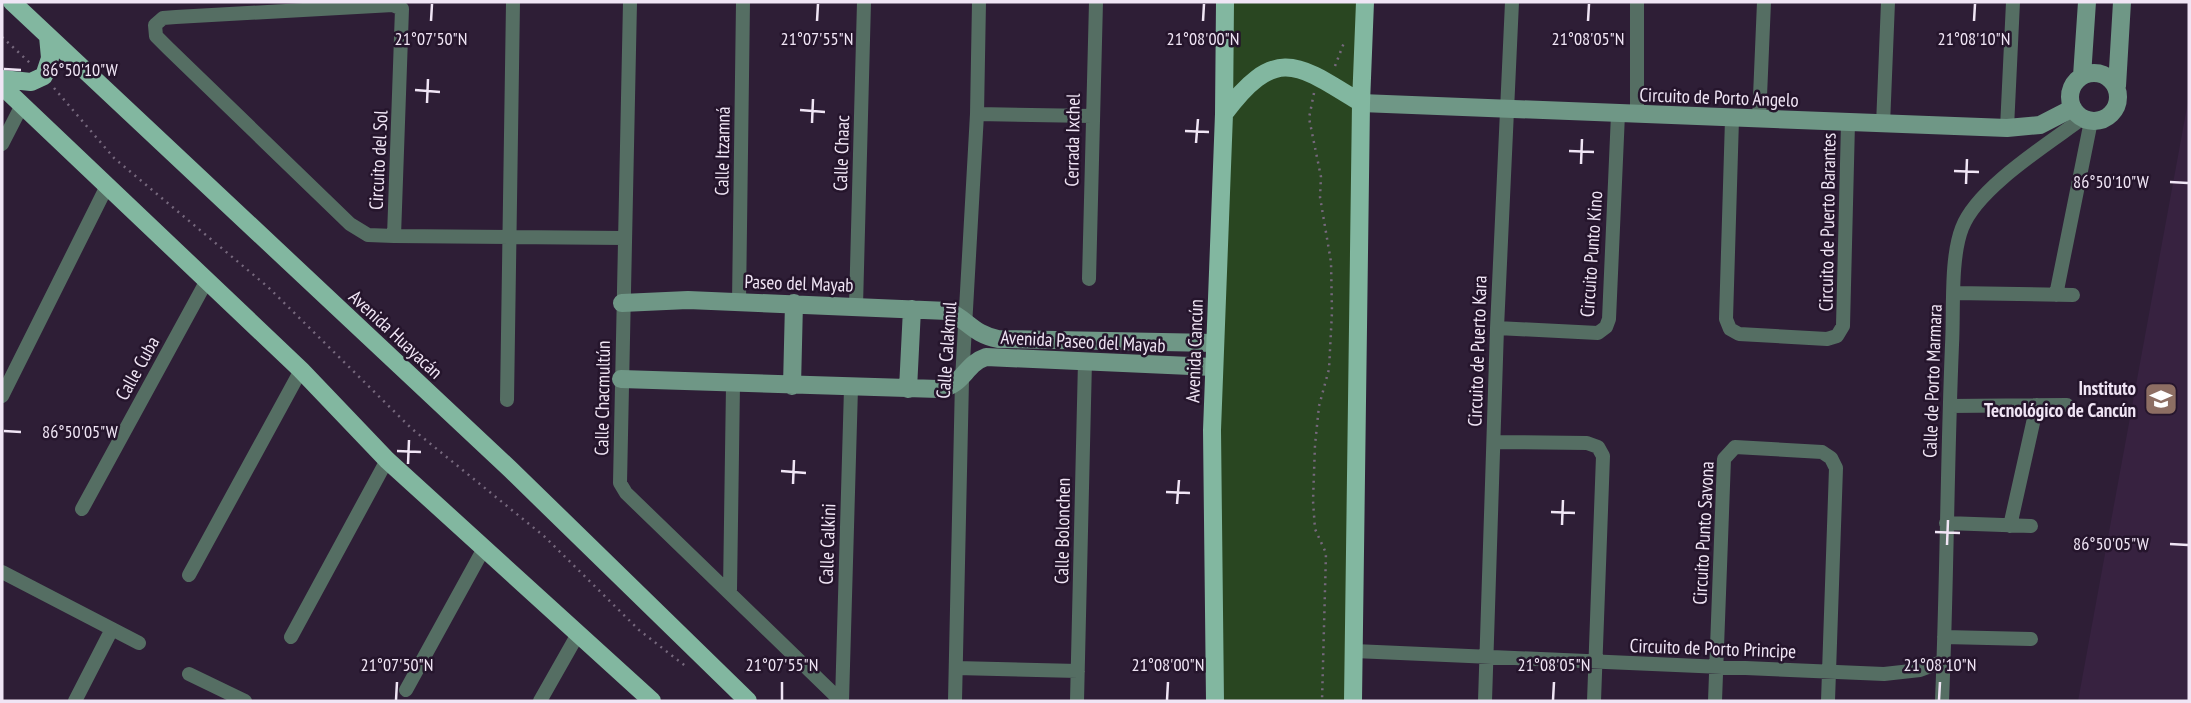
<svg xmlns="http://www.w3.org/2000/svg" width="2191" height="703" viewBox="0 0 2191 703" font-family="'PT Sans Narrow',sans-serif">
<rect width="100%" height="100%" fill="#2e1e36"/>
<path fill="#372240" d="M2189,96v605h-111z"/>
<path fill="#294621" d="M1225,2h142l-17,699h-126l-12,-271z"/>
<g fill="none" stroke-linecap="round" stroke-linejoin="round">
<path stroke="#76687d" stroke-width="2.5" stroke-dasharray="2 5" stroke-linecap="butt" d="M2,37l28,26
M1335,66l10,-26
M54,88l60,70 154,129 143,141 134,109 94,93 49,38
M1314,93l-5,25 12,59 -1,20 11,65 1,50 -3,57 -10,37 -4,39 -2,56 2,28 11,24 -4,148"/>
<path stroke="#556e63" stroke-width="14" d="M630,2l-10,481 6,10 215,208
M977,114l115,2
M1637,115v-113
M1732,119l-6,200 4,10 9,5 88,5 10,-3 6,-10 5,-203
M1759,120l5,-118
M1883,125l5,-123
M2007,128l6,-126
M2,144l19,-37
M394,236l8,-227 -9,-4 -217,12 -13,1 -8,7 1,11 12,12 182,176 18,11 26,1 230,2
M1089,279l7,-277
M1955,293l118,2
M2056,295l35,-174
M739,302l4,-300
M856,306l8,-304
M1497,328l101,5 8,-6 3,-8 9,-205
M2,396l104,-208
M507,400l6,-398
M1950,406l117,-1
M1494,442l93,1 11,4 5,9 -9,245
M82,509l124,-227
M1946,523l85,3
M2010,526l27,-121
M2,572l137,71
M189,575l112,-205
M730,590l3,-205
M291,637l96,-177
M1944,637l87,2
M1354,651l530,23 36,-4 24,-9
M956,668l122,3
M189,674l56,27
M406,690l77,-140
M75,701l37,-72
M540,701l38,-67
M842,701l9,-313
M955,701l7,-321 15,-266 2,-112
M1077,701l8,-340
M1485,701l12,-373 15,-326
M1715,701l9,-242 11,-12 87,5 9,6 5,10 -8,233
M1942,701c5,-119 5,-237 10,-356 2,-34 -2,-86 10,-117 15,-40 86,-84 121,-110"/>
<path stroke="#6f9786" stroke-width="18" d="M2070 97a24 24 0 1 1 48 0a24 24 0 1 1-48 0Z
M2082,76l5,-74
M2117,86l5,-84
M1361,103l646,25 33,-3 33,-17
M622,303l66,-3 260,11c21,10 25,23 50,28l216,4
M621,379l318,10c24,-3 26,-25 47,-32l227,10
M792,386l2,-83
M908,389l4,-80"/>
<path stroke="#82b7a0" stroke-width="18" d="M12,2l498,467 238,232
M2,79l29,3 13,-6 6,-18 -2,-22
M2,86l299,284 86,90 265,241
M1224,114c52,-70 74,-50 137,-11
M1215,701l-3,-271 12,-316 1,-112
M1353,701l8,-598 4,-101"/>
</g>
<path fill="none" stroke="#f0e5f5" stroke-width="2.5" d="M431,21l1,-17M817,21l1,-17M1203,21l1,-17M1588,21l1,-17M1974,21l1,-17M4,69l17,1M415,90l25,2M427,103l1,-24M800,110l25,2M812,123l1,-24M1185,131l24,1M1196,143l2,-24M1569,151l25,1M1581,164l1,-25M1954,171l25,1M2170,182l18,1M1966,184l1,-25M4,431l17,1M397,451l24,1M408,464l1,-24M781,471l25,2M793,484l1,-24M1166,492l24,1M1177,504l2,-24M1551,512l24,1M1562,525l1,-25M1935,532l25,1M2170,544l18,1M1947,545l1,-25M396,700l1,-18M782,700v-18M1167,700l1,-18M1553,700l1,-18M1939,700l1,-18"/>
<defs>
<symbol id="university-square" viewBox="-11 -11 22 22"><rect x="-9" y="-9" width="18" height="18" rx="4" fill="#8d6e63" stroke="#25152c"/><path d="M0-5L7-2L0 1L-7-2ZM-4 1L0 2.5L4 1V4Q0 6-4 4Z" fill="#fff"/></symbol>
</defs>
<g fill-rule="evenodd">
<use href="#university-square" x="2142" y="380" width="38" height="38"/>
</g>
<g text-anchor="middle" stroke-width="5" stroke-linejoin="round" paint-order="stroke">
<g font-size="19" fill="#f0e5f5" stroke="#25152c">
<text transform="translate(1719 97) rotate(2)" y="7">Circuito de Porto Angelo</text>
<text transform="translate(1072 140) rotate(-89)" y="7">Cerrada Ixchel</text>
<text transform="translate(722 151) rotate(-89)" y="7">Calle Itzamná</text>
<text transform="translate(841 153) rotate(-88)" y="7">Calle Chaac</text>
<text transform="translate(378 160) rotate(-87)" y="7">Circuito del Sol</text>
<text transform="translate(1827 222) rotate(-89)" y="7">Circuito de Puerto Barantes</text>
<text transform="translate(1591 254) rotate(-86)" y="7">Circuito Punto Kino</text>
<text transform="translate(799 283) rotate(2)" y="7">Paseo del Mayab</text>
<text transform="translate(396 334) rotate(43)" y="7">Avenida Huayacán</text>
<text transform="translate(1083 341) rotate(3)" y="7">Avenida Paseo del Mayab</text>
<text transform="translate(946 350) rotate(-86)" y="7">Calle Calakmul</text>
<text transform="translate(1194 351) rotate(-88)" y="7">Avenida Cancún</text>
<text transform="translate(1477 351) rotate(-88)" y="7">Circuito de Puerto Kara</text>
<text transform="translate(137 368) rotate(-61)" y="7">Calle Cuba</text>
<text transform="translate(1932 381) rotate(-88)" y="7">Calle de Porto Marmara</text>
<text transform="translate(602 398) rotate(-89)" y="7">Calle Chacmultún</text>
<text transform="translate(1062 531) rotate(-89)" y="7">Calle Bolonchen</text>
<text transform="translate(1703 533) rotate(-87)" y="7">Circuito Punto Savona</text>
<text transform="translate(827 544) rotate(-88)" y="7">Calle Calkini</text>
<text transform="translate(1713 648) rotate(2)" y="7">Circuito de Porto Principe</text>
</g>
<g font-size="19" font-weight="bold" fill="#f0e5f5" stroke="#25152c" text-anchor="end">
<text x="2136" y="395">Instituto<tspan x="2136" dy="22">Tecnológico de Cancún</tspan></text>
</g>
</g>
<g font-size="18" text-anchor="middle" fill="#f0e5f5" stroke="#25152c" stroke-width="5" stroke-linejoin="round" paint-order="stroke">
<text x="431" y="45">21°07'50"N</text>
<text x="817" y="45">21°07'55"N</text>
<text x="1203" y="45">21°08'00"N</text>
<text x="1588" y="45">21°08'05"N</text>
<text x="1974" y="45">21°08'10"N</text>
<text x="80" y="76">86°50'10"W</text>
<text x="2111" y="188">86°50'10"W</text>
<text x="80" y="438">86°50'05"W</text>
<text x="2111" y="550">86°50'05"W</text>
<text x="397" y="671">21°07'50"N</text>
<text x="782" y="671">21°07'55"N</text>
<text x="1168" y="671">21°08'00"N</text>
<text x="1554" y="671">21°08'05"N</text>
<text x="1940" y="671">21°08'10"N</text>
</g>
<rect width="2191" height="703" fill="none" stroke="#f0e5f5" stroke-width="7"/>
</svg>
